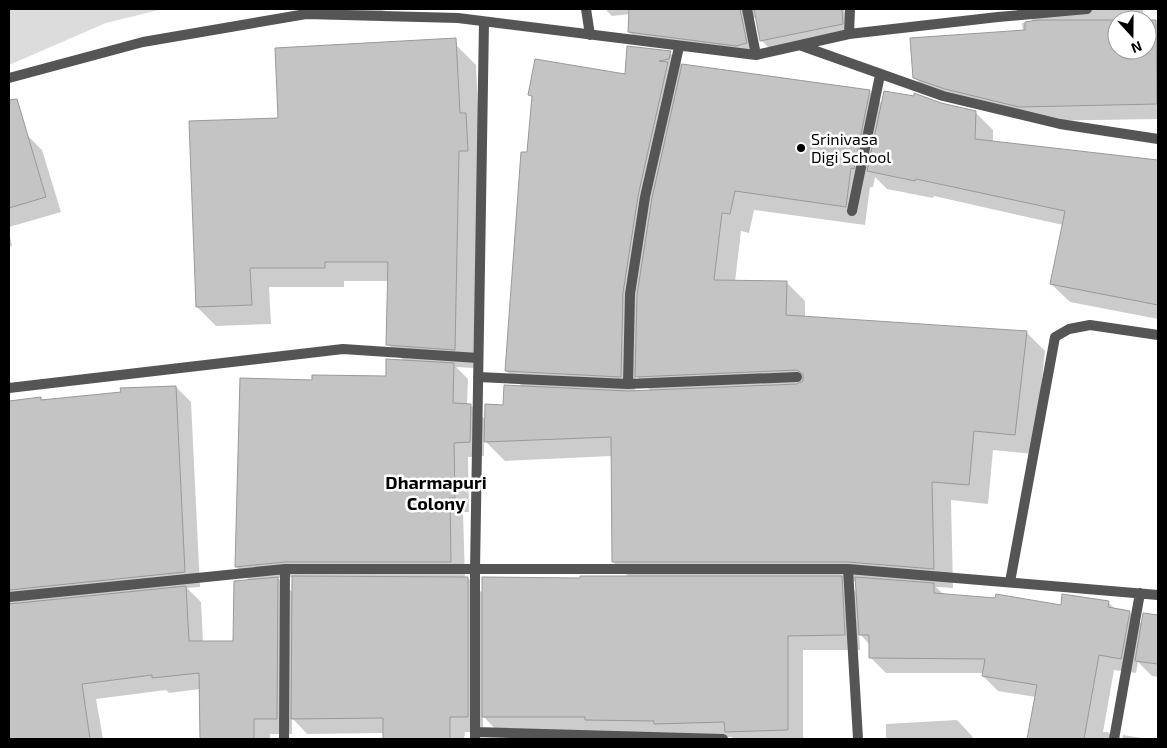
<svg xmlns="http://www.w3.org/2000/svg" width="1167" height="748" viewBox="0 0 1167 748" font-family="'Exo 2',sans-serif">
<rect width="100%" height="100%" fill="#fff"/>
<path fill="#dcdcdc" d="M9,9h154l-57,14 -97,42z"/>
<path fill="#0003" fill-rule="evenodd" d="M329,9h63l-52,10z
M605,9h239l6,29 -76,15 -13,-13 -4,-24 -4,3 6,37 -117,-11 -13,-13 1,-18 -18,2z
M1021,9h122l1,11h-27v30h30v-29h8l3,3v95l-124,2 -105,-29 -15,-15 109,-46 -1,-8 12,-1z
M456,45l20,20 3,62 -5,241 -18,-1 12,12 -1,26h3l16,15 18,-13 19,-20 -17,-16 27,-272 -3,-4 96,-19 44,-23 14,13 185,25 13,13h59l34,8 18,18v12l165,20v157l-88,-17 -19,-18 12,-59 -129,-29 -1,2 -46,-9 -12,-12 -2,10h-3l-5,38 -111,-15 -5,23 -8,-2 -6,51h51l19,19v17l221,14 19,19 -11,103 -41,-4 -5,54 -37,-4 2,88 -17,-1 8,8 118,11 46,-4 8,8 13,2 14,13 1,-11 14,2v61l-6,-1 -14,-14 -2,11 -22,-3 -11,62h5l7,7h-87l8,-42 -38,-6 -15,-15v-3h-97l-16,-16v-12l-11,-12 1,17h-57v89h-69l-2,-2 -65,2h-135l-7,-7h-27l-15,-16v16h-18l-1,7h-80v-6l-77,1 -15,-16v16h-22v5h-68l-2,-50 -31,4 -3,-3 -70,9 7,40h-94v-337l32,-4 2,3 133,-14 15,15 9,185 -13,1 14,14 2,40h31l16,-61 -14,-14 77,-186 74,-4 17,-16 -16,-17 1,-63h-45v6h-75l2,37 -55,2 -19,-19 83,-188zM636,376l15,15 -16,1zM484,440l21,21 107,-5 1,106 16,15 -48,2 -98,15 -15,-16h-3l-2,-66h6l-1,-55 16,-1zM293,577v16l-15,-15zM845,581h12l1,13z
M27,135l15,15 19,62 -52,15v-87z
M9,233l3,13 -3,1z
M957,720l15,16 1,3h-87v-15z
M1123,735l25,4h-26z"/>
<path fill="#c4c4c4" stroke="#999" d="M629,9h111l7,34 -11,3 -108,-14z
M754,9h88l1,15 -83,17z
M1038,20h79v30h30v-30h-3h12l1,84 -138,3 -74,-18 -32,-11 -3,-40 115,-8v-8z
M456,38l4,75h6l2,38h-9l-4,199 -69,-5 2,-83h-63v6h-75l2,37 -56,2 -7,-186 89,-3 -3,-70z
M627,46l44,5 -2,8 -10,2 9,1 -30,134 -15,97 -2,84 -116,-6 16,-219h6l5,-56 -4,-1 7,-36 90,15z
M682,64l188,26 -16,79 -3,-1 -5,39 -111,-16 -5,23 -8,-1 -8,67 73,1 -1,34 241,16 -12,104 -41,-4 -5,54 -37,-3 2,87 -86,-7h-236l-1,-125 -127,5 1,-38 18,1 1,-20 124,6 169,-7 6,-3v-7l-6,-4 -162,7 2,-82 15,-97z
M884,91l30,5v-3l27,10 35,8 -1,28 183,21v145l-108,-21 15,-73 -149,-32 -1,2 -48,-10z
M17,99l29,98 -37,11v-108z
M386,359l68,4 -1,40 18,1 -1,38 -16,1 1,55h-5l1,64h-166l-50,5 5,-189 72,2v-5l74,1z
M176,386l9,186 -176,18v-189l32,-4v3l80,-8 -1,-4z
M292,576l176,1v140h-18v22h-67v-21l-92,1z
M580,576h262l3,59 -57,1v94l-63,2 -1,-10 -70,2v-3l-69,-1v-3h-103v-140l98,1z
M278,577l-1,142h-23v20h-54l-1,-66 -47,5v-3l-70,9 8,55h-81v-135l177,-18 3,55h44l1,-60z
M855,577l79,6v10l61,5 1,-4 65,11 1,-11 47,7 -1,6 22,4 -9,48 -22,-4 -15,84h-57l10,-54 -55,-9 3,-17 -116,-1v-23h-10z
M1143,613l15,2v49l-23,-3z"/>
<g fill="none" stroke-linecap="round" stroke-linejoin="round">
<path stroke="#555" stroke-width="10" d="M1010,582l45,-245 14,-8 21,-4 68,10"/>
<path stroke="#555" stroke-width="10" d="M586,9l4,26
M747,9l9,46
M849,34l1,-25
M802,46l141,50 117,28 98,15
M9,78l134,-36 163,-28 152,4 298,37 93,-21 149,-17 89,-8
M852,211l28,-136
M478,377l150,7 169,-7
M628,384l2,-90 15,-97 34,-150
M9,388l334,-39 135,9
M848,569l10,170
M9,597l276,-28h563l310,26
M475,732l248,7
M284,739l1,-170
M475,739v-169l9,-548
M1114,739l26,-146"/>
</g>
<circle fill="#000" stroke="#fff" stroke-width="2" cx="801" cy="148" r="5"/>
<g text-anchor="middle" stroke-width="5" stroke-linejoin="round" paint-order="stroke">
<g font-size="16" fill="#000" stroke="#fff" text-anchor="start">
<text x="811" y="145">Srinivasa<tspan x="811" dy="18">Digi School</tspan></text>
</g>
<g font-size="18" font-weight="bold" fill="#000" stroke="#fff">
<text x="436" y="489">Dharmapuri<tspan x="436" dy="21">Colony</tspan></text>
</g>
</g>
<rect width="1167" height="748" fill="none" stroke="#000000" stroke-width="20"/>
<g transform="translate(1132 35) rotate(159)"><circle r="24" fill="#ffffff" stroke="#999999"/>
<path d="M0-4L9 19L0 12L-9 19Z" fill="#000000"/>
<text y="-8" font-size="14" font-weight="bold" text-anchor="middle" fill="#000000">N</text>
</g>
</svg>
